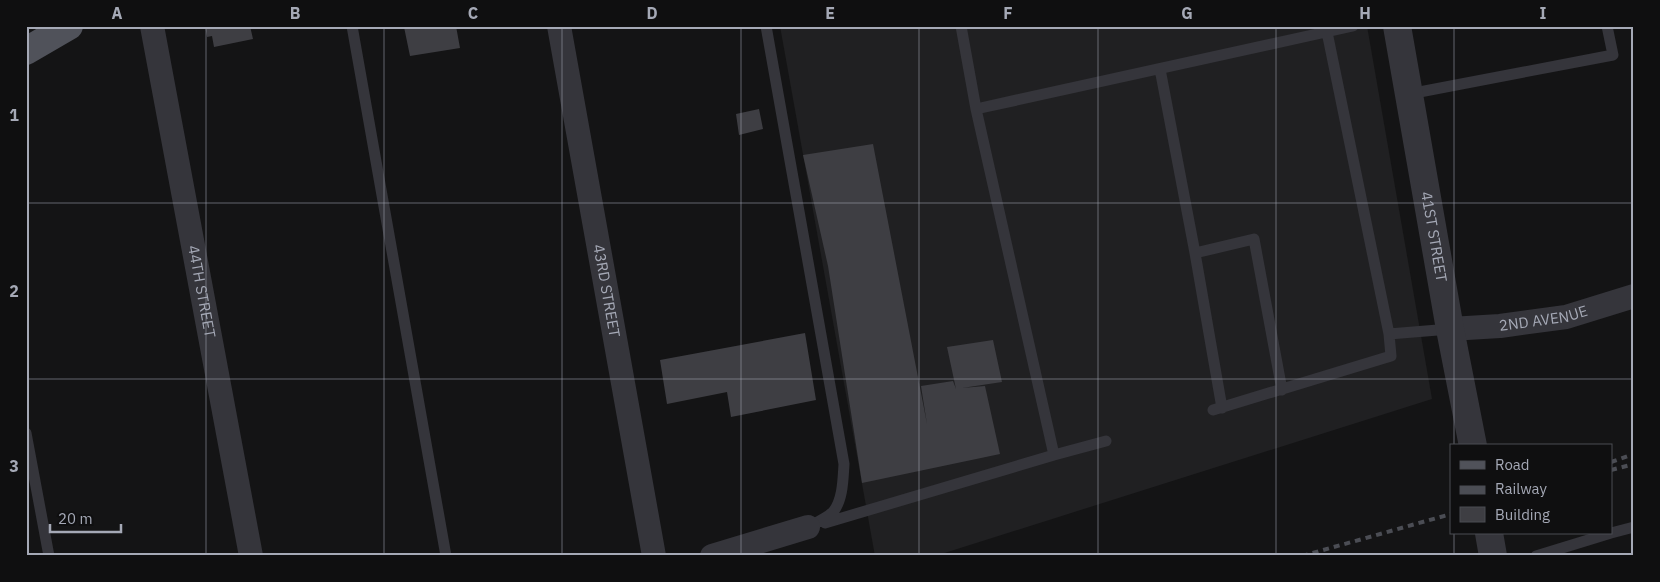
<svg xmlns="http://www.w3.org/2000/svg" width="1660" height="582" viewBox="0 0 1660 582" font-family="'IBM Plex Sans',sans-serif">
<rect width="100%" height="100%" fill="#141415"/>
<path fill="#202022" d="M780,26h587l65,373 -497,157h-60z"/>
<path fill="#3e3e43" d="M205,26h45l3,13 -39,8 -2,-11 -5,1z
M409,26h47l4,22 -50,8 -6,-29z
M759,109l4,20 -24,6 -3,-21z
M873,144l54,280 -6,-38 32,-5 3,8 -9,-42 46,-7 9,42 -40,6 23,-2 15,68 -138,29 -34,-217 -25,-111z
M805,333l11,67 -85,17 -4,-25 -60,12 -7,-44z"/>
<g fill="none" stroke-linecap="round" stroke-linejoin="round">
<path stroke="#35353b" stroke-width="11" d="M352,26l94,530
M766,26l78,438c-1,15 -1,36 -11,48 -6,6 -17,11 -25,15
M961,26l15,83 377,-83
M1327,32l62,302 61,-5
M1160,69l35,184
M1409,94l204,-39 -6,-29
M976,109l78,346 52,-14
M1222,408l-27,-155 59,-14 28,151
M1213,410l178,-54 -2,-22
M26,433l23,123
M825,523l229,-68
M1611,533l23,-6
M1536,556l75,-23"/>
<g stroke="#35353b" stroke-width="24">
<path id="s1" d="M152,26l99,530"/>
<path id="s2" d="M559,26l95,530"/>
<path id="s3" d="M1450,329l50,-3 66,-9 68,-21"/>
<path d="M712,556l96,-29"/>
</g>
<g stroke="#35353b" stroke-width="28">
<path id="s4" d="M1397,26l53,303 23,117"/>
<path d="M1489,533l4,23"/>
</g>
<path stroke="#50525a" stroke-width="28" d="M26,51l43,-25"/>
<path stroke="#4b4d54" stroke-width="4" stroke-dasharray="6 5" stroke-linecap="butt" d="M1611,462l23,-8
M1611,470l23,-6
M1302,556l149,-42"/>
</g>
<path fill="none" stroke="#a5a9b6" stroke-width="1" stroke-opacity="0.55" d="M206,26v530M384,26v530M562,26v530M741,26v530M919,26v530M1098,26v530M1276,26v530M1454,26v420M26,203h1608M26,379h1608M1454,533v23"/>
<g text-anchor="middle" stroke-width="5" stroke-linejoin="round" paint-order="stroke">
<g font-size="15" fill="#a5a9b6" stroke="#0f0f10">
<text dy="5" stroke="none"><textPath href="#s4" startOffset="214">41ST STREET</textPath></text>
<text dy="5" stroke="none"><textPath href="#s1" startOffset="270">44TH STREET</textPath></text>
<text dy="5" stroke="none"><textPath href="#s2" startOffset="269">43RD STREET</textPath></text>
<text dy="5" stroke="none"><textPath href="#s3" startOffset="94">2ND AVENUE</textPath></text>
</g>
</g>
<rect width="1660" height="582" fill="none" stroke="#0f0f10" stroke-width="55"/>
<rect x="1450" y="444" width="162" height="90" fill="#0f0f10" stroke="#4b4d52"/>
<rect x="1460" y="461" width="25" height="8" fill="#50525a" stroke="#4b4d52"/>
<text x="1495" y="470" font-size="15" fill="#a5a9b6">Road</text>
<rect x="1460" y="486" width="25" height="8" fill="#4b4d54" stroke="#4b4d52"/>
<text x="1495" y="494" font-size="15" fill="#a5a9b6">Railway</text>
<rect x="1460" y="507" width="25" height="15" fill="#3e3e43" stroke="#4b4d52"/>
<text x="1495" y="520" font-size="15" fill="#a5a9b6">Building</text>
<path d="M50 524v8h71v-8" fill="none" stroke="#a5a9b6" stroke-width="2.5"/>
<text x="58" y="524" font-size="15" fill="#a5a9b6" stroke="#0f0f10" stroke-width="4" paint-order="stroke">20 m</text>
<rect x="28" y="28" width="1604" height="526" fill="none" stroke="#a5a9b6" stroke-width="2"/>
<g font-size="16" text-anchor="middle" font-weight="bold" fill="#a5a9b6">
<text x="117" y="19">A</text>
<text x="295" y="19">B</text>
<text x="473" y="19">C</text>
<text x="652" y="19">D</text>
<text x="830" y="19">E</text>
<text x="1008" y="19">F</text>
<text x="1187" y="19">G</text>
<text x="1365" y="19">H</text>
<text x="1543" y="19">I</text>
<text x="14" y="121">1</text>
<text x="14" y="297">2</text>
<text x="14" y="472">3</text>
</g>
</svg>
